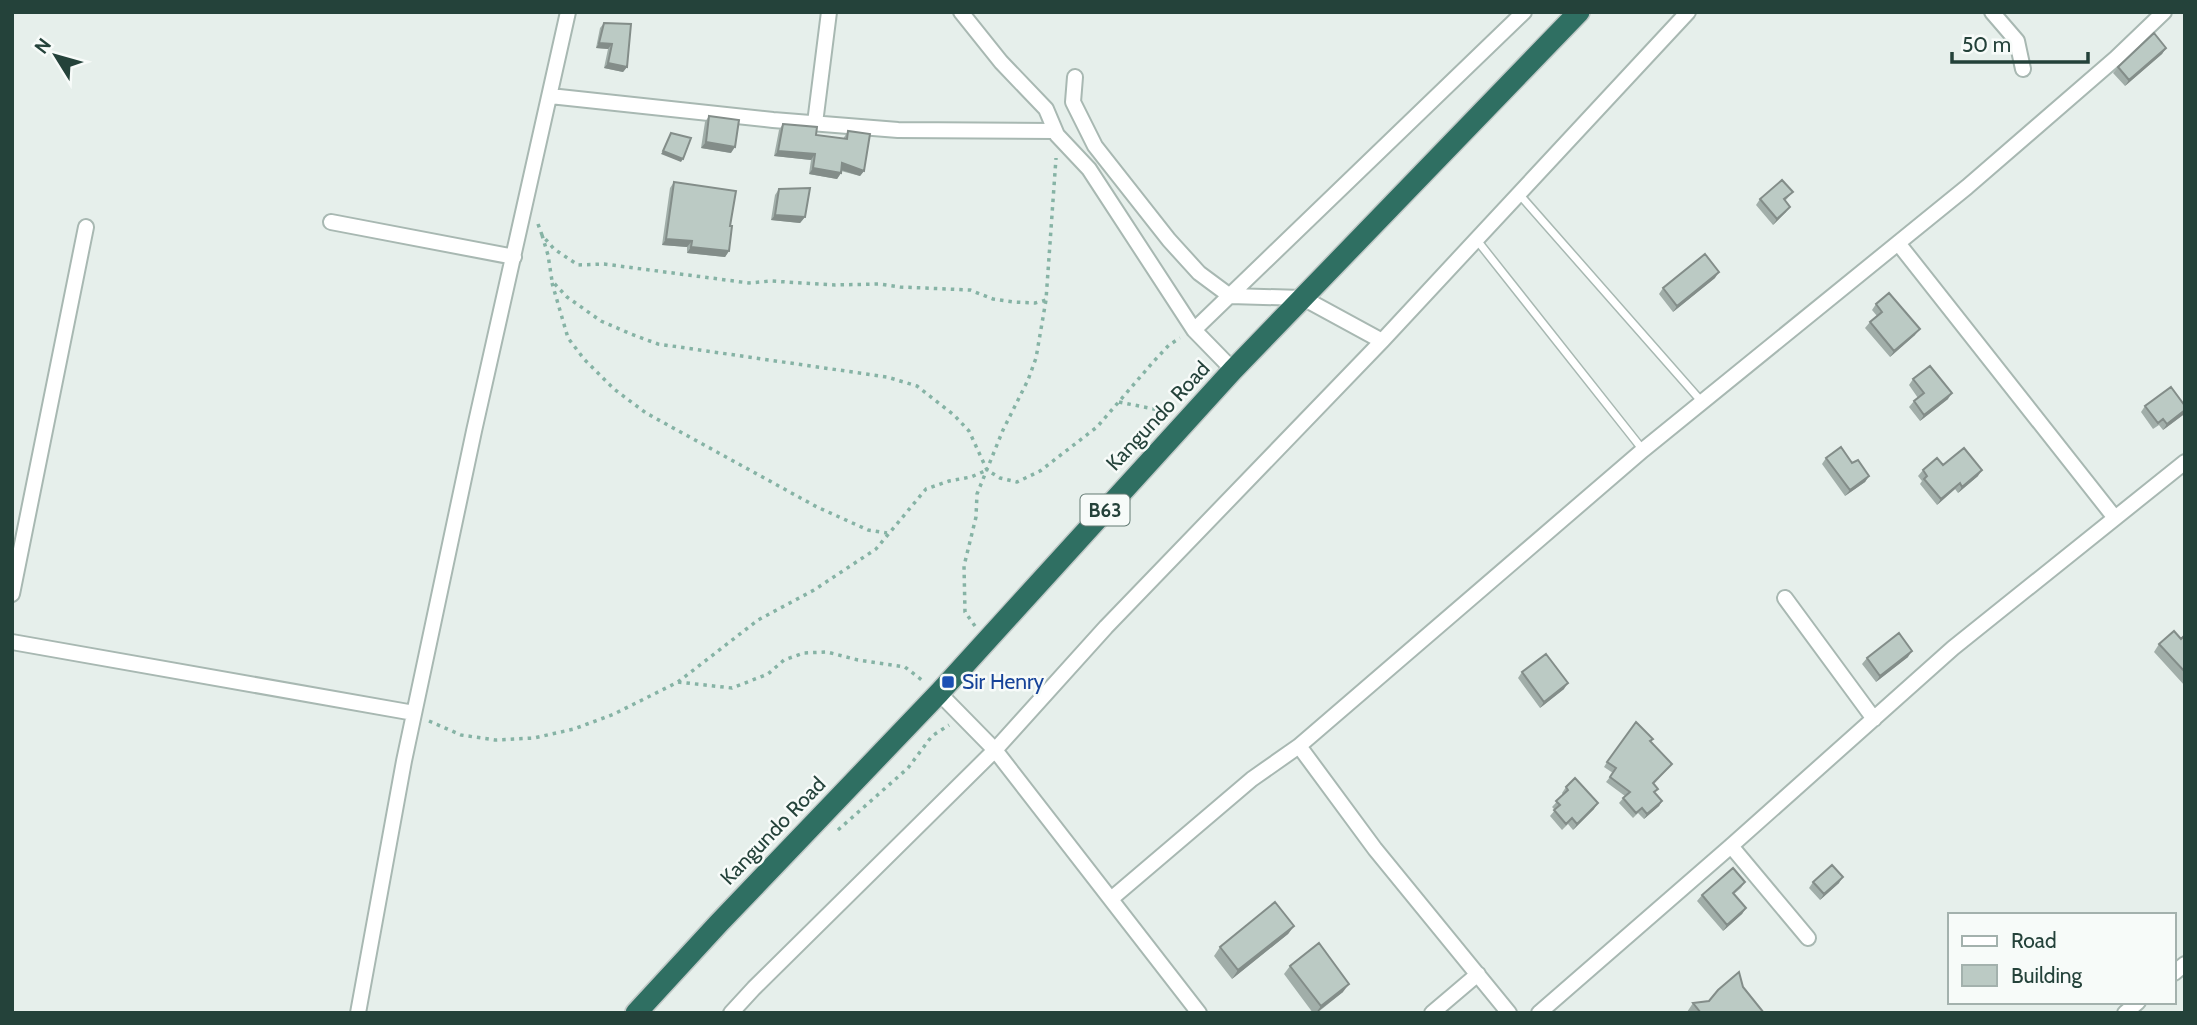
<svg xmlns="http://www.w3.org/2000/svg" width="2197" height="1025" viewBox="0 0 2197 1025" font-family="Cabin,sans-serif">
<rect width="100%" height="100%" fill="#e6efeb"/>
<g fill="none" stroke-linecap="round" stroke-linejoin="round">
<defs>
<path id="lane" d="M1519,194l183,208
M1476,239l167,211"/>
<path id="street" d="M961,12l40,50 45,47 11,26 32,34 105,161 39,40
M1992,12l25,29 6,28
M1075,77l-2,25 22,44 74,94 30,33 31,23 73,2 79,43
M550,96l223,24 125,10 156,1
M815,123l14,-111
M331,222l183,35
M1898,243l217,275
M1194,330l330,-318
M12,594l74,-367
M1785,598l89,121
M12,642l402,71
M939,693l56,57 204,263
M1299,746l76,103 134,164
M1731,846l77,92
M1111,899l141,-120 47,-33 344,-296 324,-263 149,-129 48,-46
M2174,973l11,-9
M358,1013l46,-252 70,-330 94,-419
M731,1013l23,-25 241,-238 111,-123 276,-286 306,-329
M1432,1013l46,-39
M1539,1013l192,-167 222,-198 232,-186
M2125,1013l13,-11"/>
<path id="highway" d="M636,1013l83,-90 220,-230 294,-323 346,-358"/>
</defs>
<use href="#lane" stroke="#a8b8b2" stroke-width="10"/>
<use href="#street" stroke="#a8b8b2" stroke-width="18"/>
<use href="#highway" stroke="#c2cac8" stroke-width="24"/>
<path stroke="#86b3a5" stroke-width="3.5" stroke-dasharray="3.5 5" stroke-linecap="butt" d="M538,224l4,11 12,14 24,16 26,-1 145,19 22,-2 64,4 44,-1 21,3 70,3 23,9 20,3 22,1 11,-3
M542,235l6,20 4,26 15,16 34,24 30,13 27,10 229,33 30,9 37,29 15,16 18,39 13,8 17,4 23,-11 57,-44 57,-66 15,-16 11,-7
M552,283l16,55 16,21 30,30 32,24 171,94 51,23 19,3
M1119,402l50,10
M975,626l-10,-14 -1,-46 12,-49 1,-23 26,-64 25,-50 8,-22 10,-58 10,-142
M678,682l54,6 36,-14 16,-14 20,-7 23,-1 31,8 47,7 18,14
M429,721l32,14 34,5 39,-2 40,-9 40,-15 64,-32 80,-62 56,-30 62,-41 50,-60 23,-8 22,-4 16,-7
M838,830l70,-62 24,-32 17,-11"/>
<use href="#lane" stroke="#fff" stroke-width="7"/>
<use href="#street" stroke="#fff" stroke-width="14"/>
<use href="#highway" stroke="#2f6f62" stroke-width="21"/>
</g>
<path fill="#a1aea9" d="M604,23l23,44 -4,5 -19,-4 4,-19 -12,-1 4,-20z
M2166,48l-4,6 -37,32 -12,-13 5,-6z
M709,116l22,37 -30,-5 4,-26z
M783,124l33,11 27,4 5,-8 16,40 -4,5 -19,-5v2l-4,6 -28,-5 2,-14 -37,-4 5,-26z
M674,182l56,44 -1,25 -4,6 -38,-4v-6l-25,-2 8,-57z
M779,189l26,28 -5,6 -29,-3 4,-25z
M1793,192l-8,9 1,11 -13,13 -17,-20 4,-6z
M1715,278l-42,34 -14,-18 4,-6z
M1876,304l39,31 -25,22 -25,-29 5,-6 7,-6 -5,-6z
M1913,379l35,20 -28,22 -11,-14 5,-6 4,-3 -9,-13z
M2145,406h40v6l-2,3 -20,15 -4,-5 -6,4 -12,-17z
M1826,458l26,5 17,13 -4,6 -20,14 -23,-32z
M1943,465l35,11 -20,17 -3,-4 -18,16 -17,-21 2,-3 -4,-5 5,-6z
M2185,635v51l-31,-34 5,-8 22,-5z
M1908,657l-32,25 -14,-18 5,-6z
M1522,672l42,17 -24,19 -22,-30z
M1650,742l22,22 -18,20 1,9 7,8 -3,5 -15,13 -6,-6 -5,5 -14,-15 6,-7 -19,-14 7,-9 -9,-6 3,-5z
M1566,787l28,22 -21,21 -5,-6 -6,6 -12,-14 5,-6 -3,-3 11,-12 -1,-2z
M1745,882l-4,6 -7,6 12,14 -4,6 -19,17 -26,-30 5,-6z
M1813,882l26,1 -19,17 -11,-12z
M1294,926l-6,8 -56,45 -18,-23 6,-9z
M1290,966l53,26 -26,21h-4l-29,-39z
M1743,987l21,26h-76l-1,-1 6,-9 16,-2z"/>
<path fill="#838d89" d="M599,43l13,1 -4,5 -12,-1z
M2166,48l-4,6 -37,32 4,-6z
M608,63l19,4 -4,5 -19,-4z
M706,142l29,5 -4,6 -30,-5z
M663,151l20,8 -2,3 -20,-8z
M778,151l37,3 -4,6 -37,-4z
M842,163l22,8 -4,5 -22,-7z
M813,168l28,5 -4,6 -28,-5z
M1790,207l-4,5 -13,13 4,-6z
M775,215l30,2 -5,6 -29,-3z
M666,239l26,2 -5,6 -25,-2z
M691,247l38,4 -4,6 -38,-4z
M1719,272l-4,6 -42,34 4,-6z
M1920,329l-5,6 -25,22 4,-6z
M1952,393l-4,6 -28,22 4,-6z
M2185,410l-2,5 -20,15 4,-6z
M1982,470l-4,6 -20,17 4,-6z
M1869,476l-4,6 -20,14 5,-6z
M1960,483l-5,6 -18,16 4,-6z
M1912,651l-4,6 -32,25 4,-6z
M1568,683l-4,6 -24,19 4,-6z
M1662,801l-3,5 -15,13 3,-5z
M1598,803l-4,6 -21,21 4,-6z
M1843,877l-4,6 -19,17 4,-6z
M1746,908l-4,6 -19,17 4,-6z
M1294,926l-6,8 -56,45 6,-9z
M1349,984l-6,8 -27,21 5,-7z"/>
<path fill="#bbcac4" stroke="#838d89" stroke-width="2" d="M604,23l27,1 -4,43 -19,-4 4,-19 -13,-1z
M2154,33l12,15 -37,32 -11,-13z
M709,116l30,4 -4,27 -29,-5z
M783,124l34,3 -1,8 31,4 1,-8 22,3 -6,37 -22,-8 -1,10 -28,-5 2,-14 -37,-3z
M671,133l20,5 -8,21 -20,-8z
M1782,180l11,12 -9,7 6,8 -13,12 -17,-20z
M674,182l62,9 -6,35h2l-3,25 -38,-4 1,-6 -26,-2z
M810,188l-5,29 -30,-2 4,-26z
M1705,254l14,18 -42,34 -14,-18z
M1889,293l31,36 -26,22 -24,-29 12,-10 -6,-8z
M1930,366l22,27 -28,22 -10,-14 10,-8 -11,-14z
M2171,387l14,19v4l-18,14 -4,-5 -5,4 -13,-17z
M1841,447l11,16 6,-3 11,16 -19,14 -24,-32z
M1964,448l18,22 -20,17 -2,-4 -19,16 -17,-20 3,-3 -4,-6 14,-12 6,7z
M2174,631l7,8 4,-4v37l-26,-28z
M1899,633l13,18 -32,25 -13,-18z
M1546,654l22,29 -24,19 -22,-30z
M1636,722l17,17 -3,2 22,23 -19,19 5,6 -4,3 8,9 -15,13 -5,-6 -6,5 -13,-15 7,-6 -20,-15 6,-9 -9,-6z
M1575,778l23,25 -21,21 -5,-6 -6,6 -12,-14 6,-5 -4,-4 12,-11 -2,-3z
M1832,865l11,12 -19,17 -11,-12z
M1733,868l12,14 -12,11 13,15 -19,17 -25,-30z
M1275,902l19,24 -56,44 -18,-23z
M1319,943l30,41 -28,22 -31,-40z
M1739,972l4,15 21,26h-63l-8,-10 16,-2 9,-11z"/>
<rect fill="#1a4fb4" stroke="#f7fbf9" stroke-width="2.5" x="941" y="675" width="14" height="14" rx="3.5"/>
<g text-anchor="middle" stroke-width="5" stroke-linejoin="round" paint-order="stroke">
<rect fill="#f7fbf9" stroke="#637a73" stroke-width="2" x="1080.5" y="494.5" width="49" height="31" rx="5"/>
<g font-size="19" font-weight="bold" fill="#24423a">
<text x="1105" y="517">B63</text>
</g>
<g font-size="21" fill="#24423a" stroke="#f7fbf9">
<text transform="translate(1158 416) rotate(-47)" y="7">Kangundo Road</text>
<text transform="translate(773 831) rotate(-46)" y="7">Kangundo Road</text>
</g>
<g font-size="21" fill="#164399" stroke="#f7fbf9" text-anchor="start">
<text x="962" y="689">Sir Henry</text>
</g>
</g>
<rect width="2197" height="1025" fill="none" stroke="#24423a" stroke-width="28"/>
<rect x="1948" y="913" width="228" height="91" fill="#f7fbf9" stroke="#a3b1ad" stroke-width="2"/>
<rect x="1962" y="936" width="35" height="10" fill="#ffffff" stroke="#a3b1ad" stroke-width="2"/>
<text x="2011" y="948" font-size="21" fill="#24423a">Road</text>
<rect x="1962" y="965" width="35" height="21" fill="#bbcac4" stroke="#a3b1ad" stroke-width="2"/>
<text x="2011" y="983" font-size="21" fill="#24423a">Building</text>
<g transform="translate(56 56) rotate(307)" stroke="#f7fbf9" stroke-width="5" paint-order="stroke">
<path d="M0-5L12 26L0 18L-12 26Z" fill="#24423a"/>
<text y="-10" font-size="19" font-weight="bold" text-anchor="middle" fill="#24423a">N</text>
</g>
<path d="M1952 52v10h136v-10" fill="none" stroke="#24423a" stroke-width="3.5"/>
<text x="1962" y="52" font-size="21" fill="#24423a" stroke="#f7fbf9" stroke-width="5" paint-order="stroke">50 m</text>
</svg>
